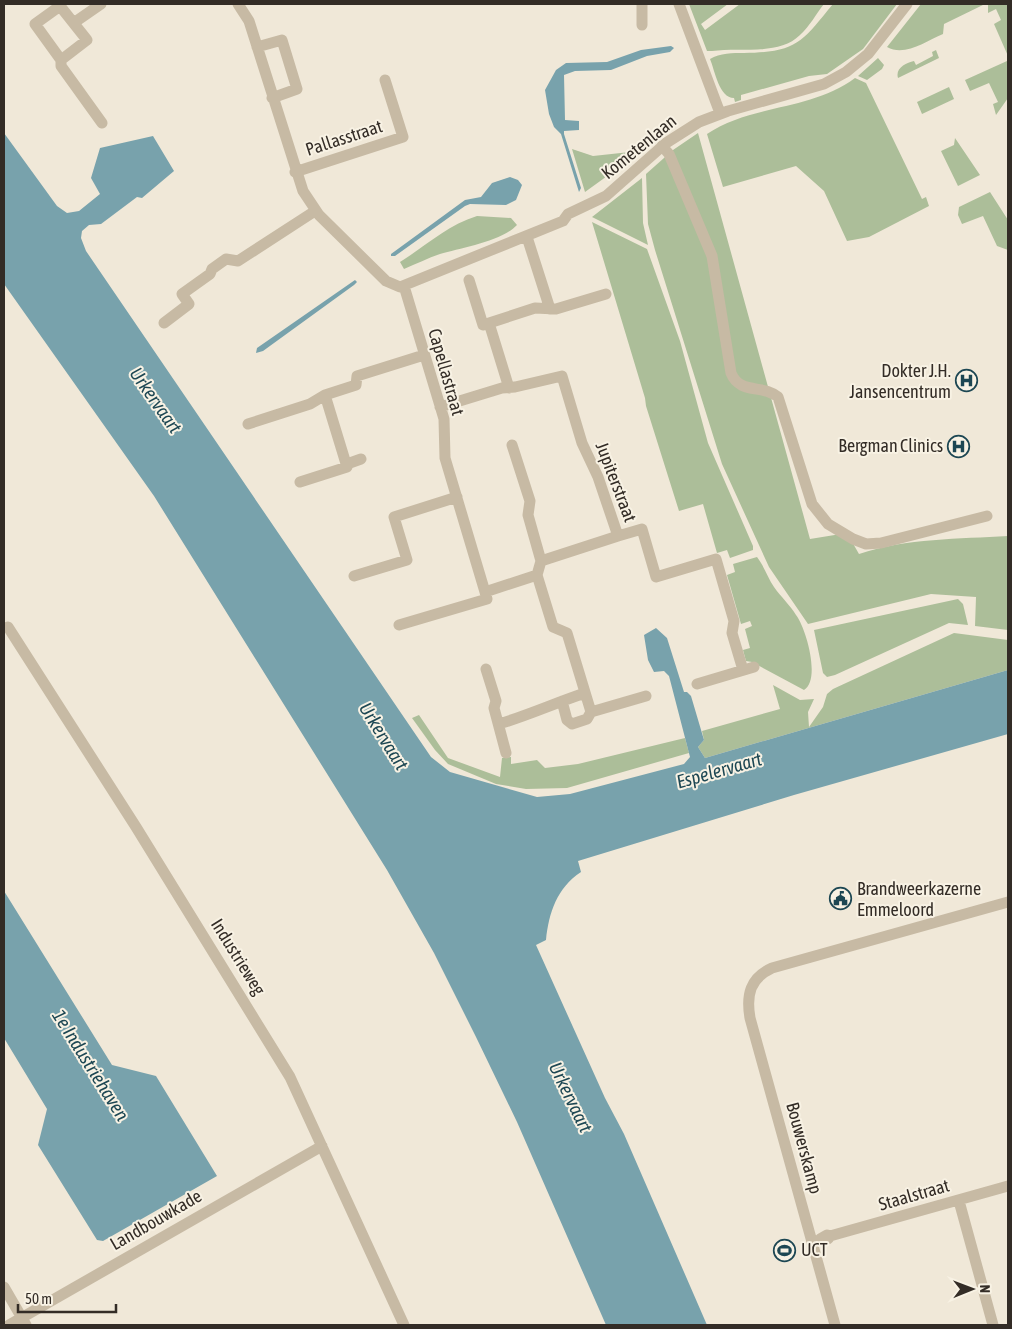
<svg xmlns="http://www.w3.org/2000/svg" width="1012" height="1329" viewBox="0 0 1012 1329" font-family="'Asap Condensed',sans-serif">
<rect width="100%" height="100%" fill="#f0e8d8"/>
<path fill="#acbe99" d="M689,4h39l-27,20 4,6 35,-26h84c-8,10 -14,22 -24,31 -21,21 -61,12 -88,16h-5z
M833,4h64l-34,45 -36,25 -18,2 -68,19v5l-6,2 -1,-4c-15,0 -19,-27 -24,-39 10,-6 23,-6 34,-6 53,-1 57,-10 89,-49z
M921,4h64l-41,20 -1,10c-17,7 -38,23 -56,13z
M988,4h20v52l-14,-32 7,-4 -5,-11 -8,4z
M936,50l3,8 -41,20c-3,-10 8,-15 16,-17l2,4 17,-9 -1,-4z
M878,58l6,7 -2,4 -15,11 -9,-4z
M1007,61l1,37 -12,17 -3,-11 5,-2 -9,-19 -19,8 -5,-11z
M855,78l11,5 56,116 4,-2 3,9 -60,31 -22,4 -23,-50 -28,-25 -73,21 -16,-53c44,-30 104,-23 148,-56z
M949,87l5,12 -32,15 -5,-12z
M698,133l112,406 37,-6 12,21c48,-16 100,-15 149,-18v94l-33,-4 1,-29 -45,-3 -123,30 -39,-57 -47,-103 -67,-214 -7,-26 -2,-50 27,-24z
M955,138l25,37 -22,11 -17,-35 13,-6z
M572,149l21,7 37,-4 4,5 -1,3 -12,6 -36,26z
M642,178l1,45 5,22 -56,-28z
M990,192l18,28v30l-11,-4 -14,-30 -21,8 -4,-9 1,-8z
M477,216l34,2 6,7c-15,16 -56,23 -77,29 -12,4 -24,10 -36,15l-4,-7c26,-16 47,-37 77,-46z
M592,222l55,27 33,92 28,102 45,103v4l-23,8 -3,-8 -10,3 -14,-49 -24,7 -33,-105 -1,-8z
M757,557c7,9 11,21 17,30 7,10 16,18 22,28 10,13 25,65 8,75l-52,-28 -6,-1 -3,-11 7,-2 -5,-19 7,-3 -2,-5 -9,3 -14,-49 8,-3 -2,-8z
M958,599l5,5 5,21 -19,-2 -114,52 -8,2 -4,-4 -9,-43z
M954,633l54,7v30l-303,88 -7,-11 6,-7 -2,-9 78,-22 -7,-24 27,15 14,-1 -6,13 1,15 14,-20 4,-13 6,-5z
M419,715l29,43 52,19 2,-19 9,-1v7l26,-4 8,8 33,-4 107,-26 4,15 -122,35 -41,1 -30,-5 -48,-20 -13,-14 -23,-32z"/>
<path fill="#78a2ac" d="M671,46l3,2 -4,4 -23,4 -36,14 -36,1 -11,4 1,45 14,1v9l-15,1v3l17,54 -2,4 -18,-58 -7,-7 -5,-13 -4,-24 11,-20 10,-7 41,-1 34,-12z
M4,133l53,73 10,7 12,-2 21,-17 -9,-16 9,-30 53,-12 21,35 -32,27 -5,-1 -36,27 -12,1 -7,6 -1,7 5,13 345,506 19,15 87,25 33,-3 114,-30 6,-7 -21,-81 -5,-5 -10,1 -6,-12 -4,-25 12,-7 11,10 17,54h3l4,4 13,44 -6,7 7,11 303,-88v64l-214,61 -216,66 3,11c-24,16 -32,40 -35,68l-10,5 69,153 19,36 83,191h-101l-89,-203 -41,-85 -42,-84 -47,-83 -233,-374 -150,-212z
M510,177l8,3 4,5 -6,15 -10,5 -36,-1 -5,2 -70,50h-4v-2l74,-54 16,-3 11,-14z
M355,280l2,2 -3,3 -91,66 -7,2 1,-5z
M4,891l108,174 44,11 61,100 -114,65 -6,-1 -59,-95 9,-36 -43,-71z"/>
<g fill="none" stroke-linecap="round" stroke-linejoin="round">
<path stroke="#c7baa4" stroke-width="11" d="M238,4l11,17 54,170 16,24 67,66 14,6 163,-66 5,-7 38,-18 60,-53 33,-21 29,-11 96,-27 22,-12 22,-18 39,-50
M642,4v21
M679,4l41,109
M75,22l26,-18
M257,47l25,-7 15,49 -25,9
M61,60l26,-20 -27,-34 -25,18 26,36v6l41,57
M662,146l7,8 43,102 19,117c9,22 32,11 47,24l34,107 16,20 25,15 13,5 15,-1 106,-27
M295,172l108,-35 -18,-57
M527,237l23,72
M469,280l14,45 52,-17 21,1 50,-15
M404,286l40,133 1,39 40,134
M164,323l25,-19 -7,-10 28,-20 2,-5 14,-10 12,2 77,-50
M489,323l20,65
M440,407l62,-19 13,-1 47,-11 20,67 16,34 20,59 24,-7 14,48 60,-18 18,62 -2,12 11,37
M248,424l62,-20 15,-9 31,-10 1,-9 67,-21
M512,445l18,56 -2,14 13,46
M347,464l14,-5
M300,482l47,-15 -22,-72
M618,536l-77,25 -4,14 16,52 14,6 24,79 55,-16
M354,576l53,-16 -13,-43 63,-20
M399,625l88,-26 -2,-7 52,-17
M8,627l128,200 154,250 114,248
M486,669l10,32 -2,7 12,45
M697,684l57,-17
M562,701l5,19 5,4 15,-5 4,-7
M499,724c30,-9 56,-21 86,-31
M959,1201l34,124
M827,1235l3,1 -2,3h-8z
M830,1236l178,-50
M4,1287l22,38
M9,1325l313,-179
M835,1325l-85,-307c-4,-23 0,-40 22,-50l236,-66"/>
</g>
<defs>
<symbol id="hospital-ring" viewBox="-11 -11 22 22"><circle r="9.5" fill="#f8f2e4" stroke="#1d4753" stroke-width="1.5"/><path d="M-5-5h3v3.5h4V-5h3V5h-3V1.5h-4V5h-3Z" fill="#1d4753"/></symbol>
<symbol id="civic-ring" viewBox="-11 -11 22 22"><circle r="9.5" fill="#f8f2e4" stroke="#1d4753" stroke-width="1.5"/><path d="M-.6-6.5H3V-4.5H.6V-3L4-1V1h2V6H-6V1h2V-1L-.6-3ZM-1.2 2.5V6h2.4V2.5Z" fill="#1d4753"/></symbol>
<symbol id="stadium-ring" viewBox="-11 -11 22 22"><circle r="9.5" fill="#f8f2e4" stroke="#1d4753" stroke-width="1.5"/><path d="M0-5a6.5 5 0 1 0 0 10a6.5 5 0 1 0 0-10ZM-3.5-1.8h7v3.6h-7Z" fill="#1d4753"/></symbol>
</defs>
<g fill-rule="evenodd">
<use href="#hospital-ring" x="954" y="368" width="25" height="25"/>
<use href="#hospital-ring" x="946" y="434" width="25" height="25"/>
<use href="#civic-ring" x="828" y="886" width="25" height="25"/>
<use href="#stadium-ring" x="772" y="1238" width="25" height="25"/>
</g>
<g text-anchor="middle" stroke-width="4" stroke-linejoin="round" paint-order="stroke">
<g font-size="18" fill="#332c26" stroke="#f8f2e4">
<text transform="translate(344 138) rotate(-18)" y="6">Pallasstraat</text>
<text transform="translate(639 147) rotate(-39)" y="6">Kometenlaan</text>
<text transform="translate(446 372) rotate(74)" y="6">Capellastraat</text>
<text transform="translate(616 482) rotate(69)" y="6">Jupiterstraat</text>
<text transform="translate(238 957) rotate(58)" y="6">Industrieweg</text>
<text transform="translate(804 1148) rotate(75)" y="6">Bouwerskamp</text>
<text transform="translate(914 1195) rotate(-16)" y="6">Staalstraat</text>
<text transform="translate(156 1220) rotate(-30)" y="6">Landbouwkade</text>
</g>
<g font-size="18" fill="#332c26" stroke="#f8f2e4" text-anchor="end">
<text x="951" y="377">Dokter J.H.<tspan x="951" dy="21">Jansencentrum</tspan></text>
<text x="943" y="452">Bergman Clinics</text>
<text x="857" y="895" text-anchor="start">Brandweerkazerne<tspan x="857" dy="21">Emmeloord</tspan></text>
<text x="801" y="1256" text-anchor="start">UCT</text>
</g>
<g font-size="19" font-style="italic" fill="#1d4753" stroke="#f8f2e4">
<text transform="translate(156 400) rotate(55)" y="7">Urkervaart</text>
<text transform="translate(384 736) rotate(58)" y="7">Urkervaart</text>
<text transform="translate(719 770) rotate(-16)" y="7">Espelervaart</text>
<text transform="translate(91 1065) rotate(58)" y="7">1e Industriehaven</text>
<text transform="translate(571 1097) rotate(64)" y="7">Urkervaart</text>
</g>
</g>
<rect width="1012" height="1329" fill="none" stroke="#332c26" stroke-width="10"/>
<g transform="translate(972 1289) rotate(89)" stroke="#f8f2e4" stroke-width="4" paint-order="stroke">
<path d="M0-4L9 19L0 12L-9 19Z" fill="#332c26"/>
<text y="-8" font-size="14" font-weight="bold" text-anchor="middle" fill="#332c26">N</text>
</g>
<path d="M18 1304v8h98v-8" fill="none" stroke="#332c26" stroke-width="2.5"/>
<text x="25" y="1304" font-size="15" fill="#332c26" stroke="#f8f2e4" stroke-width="4" paint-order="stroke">50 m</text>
</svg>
